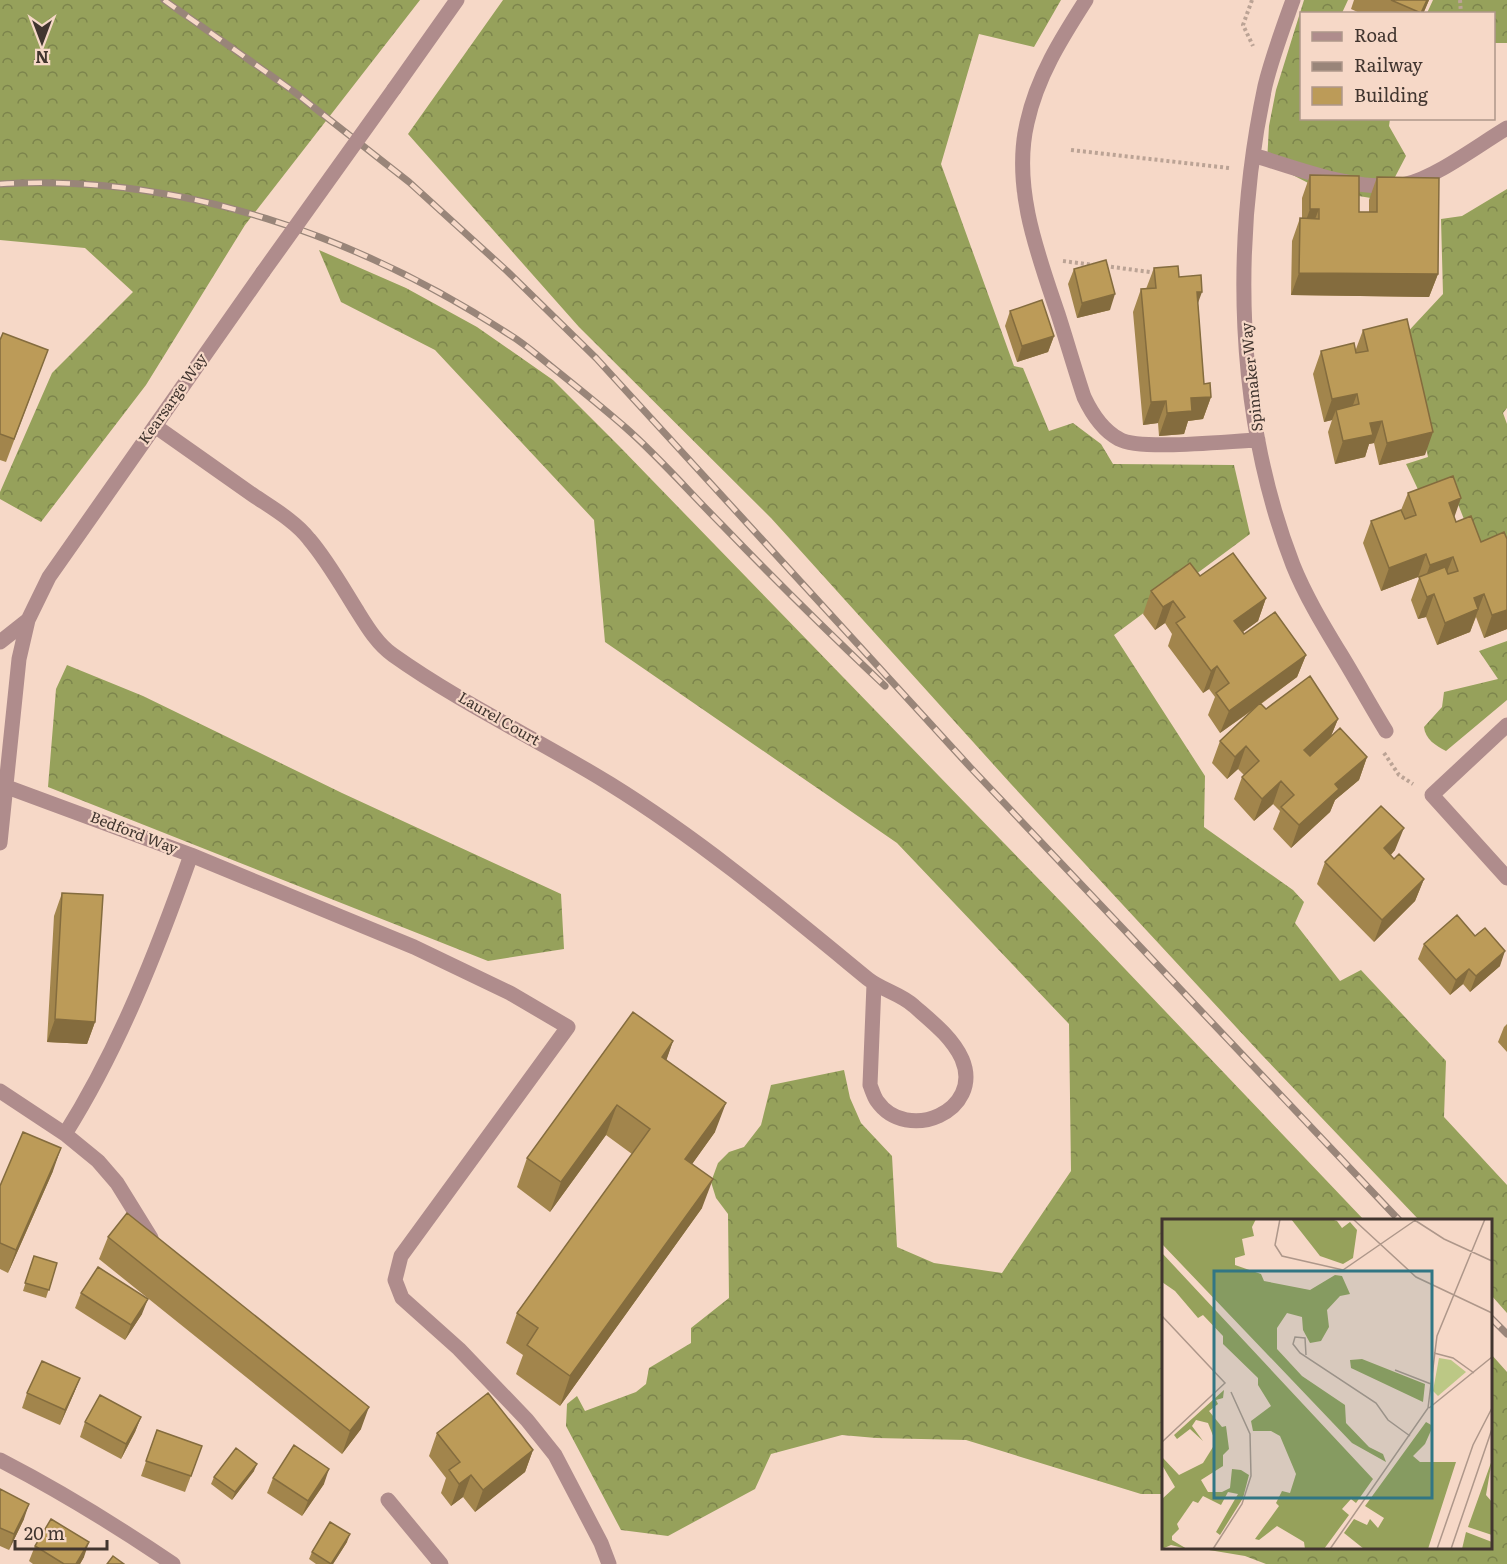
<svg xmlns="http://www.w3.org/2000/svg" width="1507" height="1564" viewBox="0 0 1507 1564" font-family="Literata,serif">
<defs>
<pattern id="forest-crowns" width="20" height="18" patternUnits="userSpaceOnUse" patternTransform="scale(1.5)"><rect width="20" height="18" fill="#96a15b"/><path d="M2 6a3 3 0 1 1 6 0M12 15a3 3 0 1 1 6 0" fill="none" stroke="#7c844c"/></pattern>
</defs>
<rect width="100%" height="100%" fill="#f6d8c7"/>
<path fill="url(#forest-crowns)" d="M0,0h420l-175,225 -99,160 -105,137 -41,-23v-7l52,-119 81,-81 -48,-44 -85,-8z
M503,0h558l-27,47 -55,-13 -38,130 73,202 9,2 26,63 24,-8 28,21 12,20 121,1 16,69 -136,101 91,141 -1,51 89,63 11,12 -9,21 45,58 21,-11 85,91 -2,56 63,68v128l-16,-18 -1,-75h-71l-158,-166 -250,-270 -240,-266 -192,-191 -171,-193z
M1304,0h44l-6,13 -40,1v104l88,1 -1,7 17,30 -23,44 -61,-10 -55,-28 2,-36 7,-36z
M1433,0h74v43h-13v-29l-67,-1z
M1507,189v219l-4,5 4,11v124l-30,4 -25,-63 -30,9 -16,-34 22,-7 -26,-119 41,-44 -2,-75 21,-3z
M319,250l87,38 71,39 76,53 66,66 447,461 298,313h-200l-1,274h-22l-175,-54 -90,-2 -34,-3 -71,19 -16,35 -87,47 -47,-6 -55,-104 1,-22 10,-8 8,15 51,-19 10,-8 3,-16 42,-25v-15l38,-30 -1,-84 -12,-16 -5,-16 7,-19 11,-11 15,-5 17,-22 10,-40 73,-15 6,28 11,25 31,33 5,91 37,16 68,10 69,-102 -2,-147 -172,-181 -292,-201 -11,-122 -159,-170 -94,-48z
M1507,641v59l-61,51c-10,-5 -21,-12 -22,-24l18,-20 2,-15 54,-13 -19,-28z
M67,665l76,31 199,97 219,101 3,55 -76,12 -440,-174 8,-98z
M1491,1354l16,18v192h-241l-21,-8 -48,-8h293z"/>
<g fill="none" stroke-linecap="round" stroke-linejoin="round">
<path stroke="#bba395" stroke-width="4" stroke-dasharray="3 3" stroke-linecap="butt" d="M1252,0l-9,25 10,21
M1460,0l1,14
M1071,150l158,18
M1063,261l31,4
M1105,266l52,7
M1384,753l15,22 14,9"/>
<path stroke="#af8c8c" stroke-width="15" d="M1086,0c-25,39 -49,77 -59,123 -15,64 11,132 31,191 9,28 17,56 26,83 8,17 18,33 35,42 21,12 110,2 139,1
M1293,0c-10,28 -21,57 -28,86 -33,156 -30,329 28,479 12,30 30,60 47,88 16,26 30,52 46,78
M394,89l63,-89
M1253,155c43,13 109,39 153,29 29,-6 74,-40 101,-56
M155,426c33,23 65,46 98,69 19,13 42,26 56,44 18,21 32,46 47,70 10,16 21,35 37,46 69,49 146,85 217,129 92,57 174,126 258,195 14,11 33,15 46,27 17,15 38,31 48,53 22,52 -55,85 -85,42 -3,-4 -5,-11 -7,-16l4,-101
M0,642l28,-22
M1507,725l-75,70 75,83
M7,787l184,68 223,92 96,46 58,34 -167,229 -6,24 7,18 57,51 68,71 28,35 46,88 8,21
M0,843l19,-184 9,-39 21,-43 214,-305
M0,1091l65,43
M151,1238l-34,-55 -19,-22 -33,-27c54,-86 92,-183 126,-279
M0,1460c60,31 117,66 173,104
M388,1500l53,64"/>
<defs>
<path id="rail" d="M164,0l129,91 116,91 98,89 89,87 374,409 429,453
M0,184c181,-11 360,53 510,151 15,9 28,21 42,32 25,20 50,40 74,61 34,30 65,66 97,98 53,55 107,108 162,160
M1490,1317l17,17"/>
</defs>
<use href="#rail" stroke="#998579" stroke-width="7"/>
<use href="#rail" stroke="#f6d8c7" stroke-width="4.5" stroke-dasharray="14" stroke-linecap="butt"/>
<path stroke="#af8c8c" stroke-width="15" d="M263,272l131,-183"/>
</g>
<path fill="#a2854c" d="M1354,0h75l-6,14h-61l-11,-5z
M1310,175l49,37h10v-12l8,-23 61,97 -9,23 -138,-2 1,-54 8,-23h2v-20z
M1154,268l25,9 19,27 6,80 7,13 -8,22 -15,2 -4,13 -25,2 -1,-13 -15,2 -10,-113 8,-23h5z
M1074,269l36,41 -33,8 -9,-34z
M1010,311l44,25 -6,16 -31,10 -12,-36z
M1363,330l62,125 -46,10 -5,-22 -5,1 -4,13 -30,7 -7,-32 4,-12 -8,2 -11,-48 8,-23 35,-2z
M0,340l48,10 -42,112 -6,-2z
M1408,493l46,24 2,5 25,20 26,-3v90l-23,9 -8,-21 -6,15 -33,13 -11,-28 -8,2 -7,-19 8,-22 -1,-1 -37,14 -18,-48 8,-22 30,-11z
M1200,576l66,22 -8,23 -15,11 1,2 62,21 -9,22 -36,27 5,5 72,10 -7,17 36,21 -8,23 -24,20 -5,12 -39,36 -18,-19 7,-18 -7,-7 -19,17 -20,-22 8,-22 2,-2 -6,-6 -11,10 -15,-16 8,-22 37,-34 -37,26 -12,-18 7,-18 -6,-8 -6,4 -35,-47 4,-12 -7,-11 -10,7 -12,-16 8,-23z
M1395,850l-4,5 3,4 30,20 -9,22 -41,41 -57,-58 8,-22z
M62,893l33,129 -8,22 -40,-2 7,-126z
M1424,944l76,22 -30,26 -7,-8 -13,11 -32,-36z
M1507,1024v28l-9,-10 6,-15z
M673,1041l-7,19 49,72 -23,32 10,44 -142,198 -44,-32 7,-19 -17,-12 11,-30 115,-159 -26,-19 -56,77 -33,-25 10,-29z
M53,1171l-45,102 -8,-4v-83z
M108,1237l253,192 -19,25 -243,-195z
M34,1256l23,7 -11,35 -23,-7z
M81,1293l61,21 -17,26 -50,-32z
M80,1378l-6,15 -14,32 -38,-17 5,-15z
M141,1417l-6,15 -14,27 -41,-22 5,-15z
M157,1430l45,16 -17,46 -44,-16z
M437,1433l96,17 -8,22 -50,40 -12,-15 -12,9 -10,-13 5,-15 -17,-22z
M254,1471l-22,29 -21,-16 3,-7z
M273,1478l51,6 -22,32 -35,-23z
M0,1489l24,30 -15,31 -9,-4z
M347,1542l-14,22h-17l-7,-5 3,-7z
M35,1546l49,11 -4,7h-47l-4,-3z"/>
<path fill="#846c3e" d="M1427,0h2l-6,14 -2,-1z
M1310,209h9l-9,23h-8z
M1299,273l139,1 -9,23 -138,-2z
M1197,292h5l-8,22z
M1115,294l-5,16 -33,8 5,-15z
M1054,336l-6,16 -31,10 5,-16z
M1357,394l-8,22 -13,-6 -4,10 -8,2 8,-23z
M1211,397l-8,22 -15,2 -4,13 -25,2 8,-23 24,-15z
M1166,401l-8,22 -15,2 8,-23z
M1382,421l-8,22 -5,1 -4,13 -30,7 8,-23 27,-18z
M1433,432l-8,23 -46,10 8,-22z
M1461,498l-8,23 -4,-18z
M1426,554l-8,23 -37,14 8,-23z
M1453,557l-9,22 -22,8 8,-22z
M1434,594l-8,23 -8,2 9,-22z
M1484,594l-14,38 -33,13 8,-22 29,-25z
M1266,598l-8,23 -32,23 8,-23z
M1173,601l-8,22 -10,7 8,-23z
M1507,610v19l-23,9 8,-23z
M1306,655l-9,22 -77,56 9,-22z
M1217,666l-8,23 -6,4 8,-22z
M1338,719l-9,22 -33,31 8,-22z
M1246,746l-8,23 -11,10 8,-22z
M1367,757l-8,23 -24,20 -5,12 -39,36 8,-23 36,-41z
M1281,781l-8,23 -19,17 8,-22z
M1404,828l-9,22 -20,21 9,-23z
M1424,879l-9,22 -41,41 8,-22z
M1505,951l-5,15 -30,26 6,-16z
M1469,969l-6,15 -13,11 6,-15z
M55,1019l40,3 -8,22 -40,-2z
M673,1041l-10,29 -1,-13z
M726,1103l-11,29 -40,56 10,-29z
M617,1105l-11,30 -56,77 11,-30z
M61,1148l-8,23 -45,102 8,-23z
M713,1179l-11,29 -142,198 10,-30z
M148,1299l-6,15 -17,26 6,-15z
M80,1378l-6,15 -14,32 5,-15z
M369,1407l-8,22 -19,25 8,-23z
M141,1417l-6,15 -14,27 5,-15z
M533,1450l-8,22 -50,40 8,-22z
M257,1464l-3,7 -22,29 3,-8z
M329,1469l-5,15 -22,32 6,-15z
M471,1475l-8,22 -12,9 8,-22z
M29,1504l-5,15 -15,31 5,-16z
M350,1534l-3,8 -14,22h-2z
M89,1542l-5,15 -4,7h-4z"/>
<path fill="#bc9b58" stroke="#846c3e" stroke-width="1.5" d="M1391,0h36l-6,13z
M1310,175l49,1v36h18v-35l62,1 -1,96 -139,-1 1,-55 19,1v-10h-9z
M1106,260l9,34 -33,9 -8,-34z
M1178,266l1,11 22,-2 1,17h-5l7,92 6,-1 1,14 -20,1 1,13 -25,2 -1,-12 -15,1 -10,-113 15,-1 -2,-20z
M1042,300l12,36 -32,10 -12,-35z
M1407,319l26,113 -46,11 -5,-22 -12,2 3,12 -30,6 -7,-31 23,-6 -2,-10 -25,5 -11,-48 33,-8 2,10 12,-2 -5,-21z
M3,333l45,17 -34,89 -14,-5v-94z
M1453,476l8,22 -12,5 7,19 15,-6 10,26 23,-10 3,7v71l-15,5 -8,-21 -10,4 4,11 -33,14 -11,-29 -7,3 -8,-20 26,-10 3,7 10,-3 -5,-14 -23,8 -4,-11 -37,14 -18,-47 30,-11 4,9 11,-4 -8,-22z
M1233,553l33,45 -32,23 10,13 31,-22 31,43 -77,56 -13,-18 13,-10 -12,-17 -6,5 -35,-48 9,-6 -12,-16 -10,6 -12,-16 39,-28 10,13z
M1310,676l28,43 -34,31 6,6 30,-28 27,29 -32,27 4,5 -40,36 -18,-18 13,-12 -13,-14 -19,18 -20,-22 17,-16 -13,-15 -11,11 -15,-16 40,-38 6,6z
M1381,806l23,22 -20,20 10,11 5,-5 25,25 -42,41 -57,-58z
M62,893l41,2 -8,127 -40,-3z
M1457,915l18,21 10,-8 20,23 -29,25 -7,-7 -13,11 -32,-36z
M633,1012l40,29 -11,16 64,46 -41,56 28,20 -143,197 -43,-31 11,-17 -21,-15 133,-184 -33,-24 -56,77 -34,-24z
M23,1132l38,16 -45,102 -16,-7v-57z
M127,1213l242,194 -19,24 -242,-194z
M34,1256l23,7 -8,27 -24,-7z
M98,1267l50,32 -17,26 -50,-32z
M42,1361l38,17 -15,32 -38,-17z
M488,1393l45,57 -50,40 -12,-15 -12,9 -10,-14 11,-8 -23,-29z
M100,1395l41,22 -15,27 -41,-22z
M157,1430l45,16 -11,30 -45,-15z
M294,1445l35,24 -21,32 -35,-23z
M236,1448l21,16 -22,28 -21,-15z
M0,1489l29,15 -15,30 -14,-6z
M51,1519l38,23 -13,22h-12l-29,-18z
M330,1522l20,12 -19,30 -19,-12z
M113,1556l11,8h-17z"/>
<g text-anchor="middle" stroke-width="4.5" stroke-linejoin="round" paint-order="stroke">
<g font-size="15" fill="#41352f" stroke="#f6d8c7">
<text transform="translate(1252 377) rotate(-96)" y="5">Spinnaker Way</text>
<text transform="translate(173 399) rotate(-55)" y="5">Kearsarge Way</text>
<text transform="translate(499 719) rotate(30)" y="5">Laurel Court</text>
<text transform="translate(134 833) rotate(21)" y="5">Bedford Way</text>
</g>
</g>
<g transform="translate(1162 1219)">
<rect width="330" height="330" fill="#f6d8c7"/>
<path d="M277,139l12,2 15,12 -28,24 -5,-5z" fill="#bcc885"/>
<path d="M0,0h94l-4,8 2,9 -12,3 3,16 -10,3v7l26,9 3,7 46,9 25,-15 7,1 8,18 -10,2 -13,14 2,17 -8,14 -11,2 -7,-13 -1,-13 -15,-4 -10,15v21l25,27 43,29 1,18 23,24 14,7 3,8 -34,-19 -190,-199zM129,0h40l6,2 5,7 8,-6 7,8 -4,28 -10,6 -23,-8zM0,34l211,226 -17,24 -5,-4 -9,10 7,6 -25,34h-19l-1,-7 -27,-16 -18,14 -4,-1 24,-33 -3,-3 6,-12 8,2 6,-19 -16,-38 -9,-5h-18l-2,-10 20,-15 -13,-21v-7l-35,-34v-8l-20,-21 -5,3 -23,-27 -13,-9zM200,140l63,25 -2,18 -72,-34 -1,-8zM62,171l-1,8 -7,2 2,4 -9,7 13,16 4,-1 3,23 -6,6v11l-22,14 7,12h14l8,-4 2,-19 9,1 8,5 -6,23 -23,37 -4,-3 22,-38 -10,-2 -7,13 -18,-9 -5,7 -5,-2 -16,23 2,5 -7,7v4l15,9 -16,-4 -9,4v-50l13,-12 -13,-22v-8l17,18 24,-12 10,-16 1,-9 -6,-15 -12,-3 -4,6 11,15 -13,-12 -13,10 -3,-4zM264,203l7,4 -8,18 -12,12 7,6h36l-28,87h-64l-20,-16 10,-14 13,6 3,-6 8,9 6,-10 -19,-12zM330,241l-6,35 6,7v33l-24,-8zM304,313l26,10v7h-30z" fill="#96a15b"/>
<path fill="none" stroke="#ae978a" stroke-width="1.5" d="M118,0l-5,26 7,11 61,14 74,-51M191,0l63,58 76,36M251,0l31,20 48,22M0,97l63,67 -63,59M272,134l19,5 21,15M144,136l-1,-17 -10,-1 -2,7 7,9 76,50 12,17 22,16M233,151l36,14M267,189l63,-51M51,330l29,-45 9,-28 -1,-42 -19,-42M168,330l98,-141 9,-72 48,-117M275,330l36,-104 19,-37M289,330l41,-120"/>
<path fill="#317684" fill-opacity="0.15" stroke="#317684" stroke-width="3" d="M52,52h218v227h-218z"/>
<rect width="330" height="330" fill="none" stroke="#41352f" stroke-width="3"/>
</g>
<rect x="1300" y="12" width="195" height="108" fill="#f6d8c7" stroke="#ae978a" stroke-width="1.5"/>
<rect x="1312" y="32" width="30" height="9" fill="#af8c8c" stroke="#ae978a" stroke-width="1.5"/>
<text x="1354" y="42" font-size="18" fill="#41352f">Road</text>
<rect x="1312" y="62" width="30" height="9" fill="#998579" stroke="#ae978a" stroke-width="1.5"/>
<text x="1354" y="72" font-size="18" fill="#41352f">Railway</text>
<rect x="1312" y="87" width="30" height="18" fill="#bc9b58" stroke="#ae978a" stroke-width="1.5"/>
<text x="1354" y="102" font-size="18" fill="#41352f">Building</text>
<g transform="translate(42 42) rotate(180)" stroke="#f6d8c7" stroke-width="4.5" paint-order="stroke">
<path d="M0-4.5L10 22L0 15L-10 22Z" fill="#41352f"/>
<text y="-9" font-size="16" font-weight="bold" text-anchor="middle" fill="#41352f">N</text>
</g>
<path d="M15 1540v9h92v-9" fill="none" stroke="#41352f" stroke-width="3"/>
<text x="24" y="1540" font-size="18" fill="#41352f" stroke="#f6d8c7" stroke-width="4.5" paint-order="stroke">20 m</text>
</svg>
